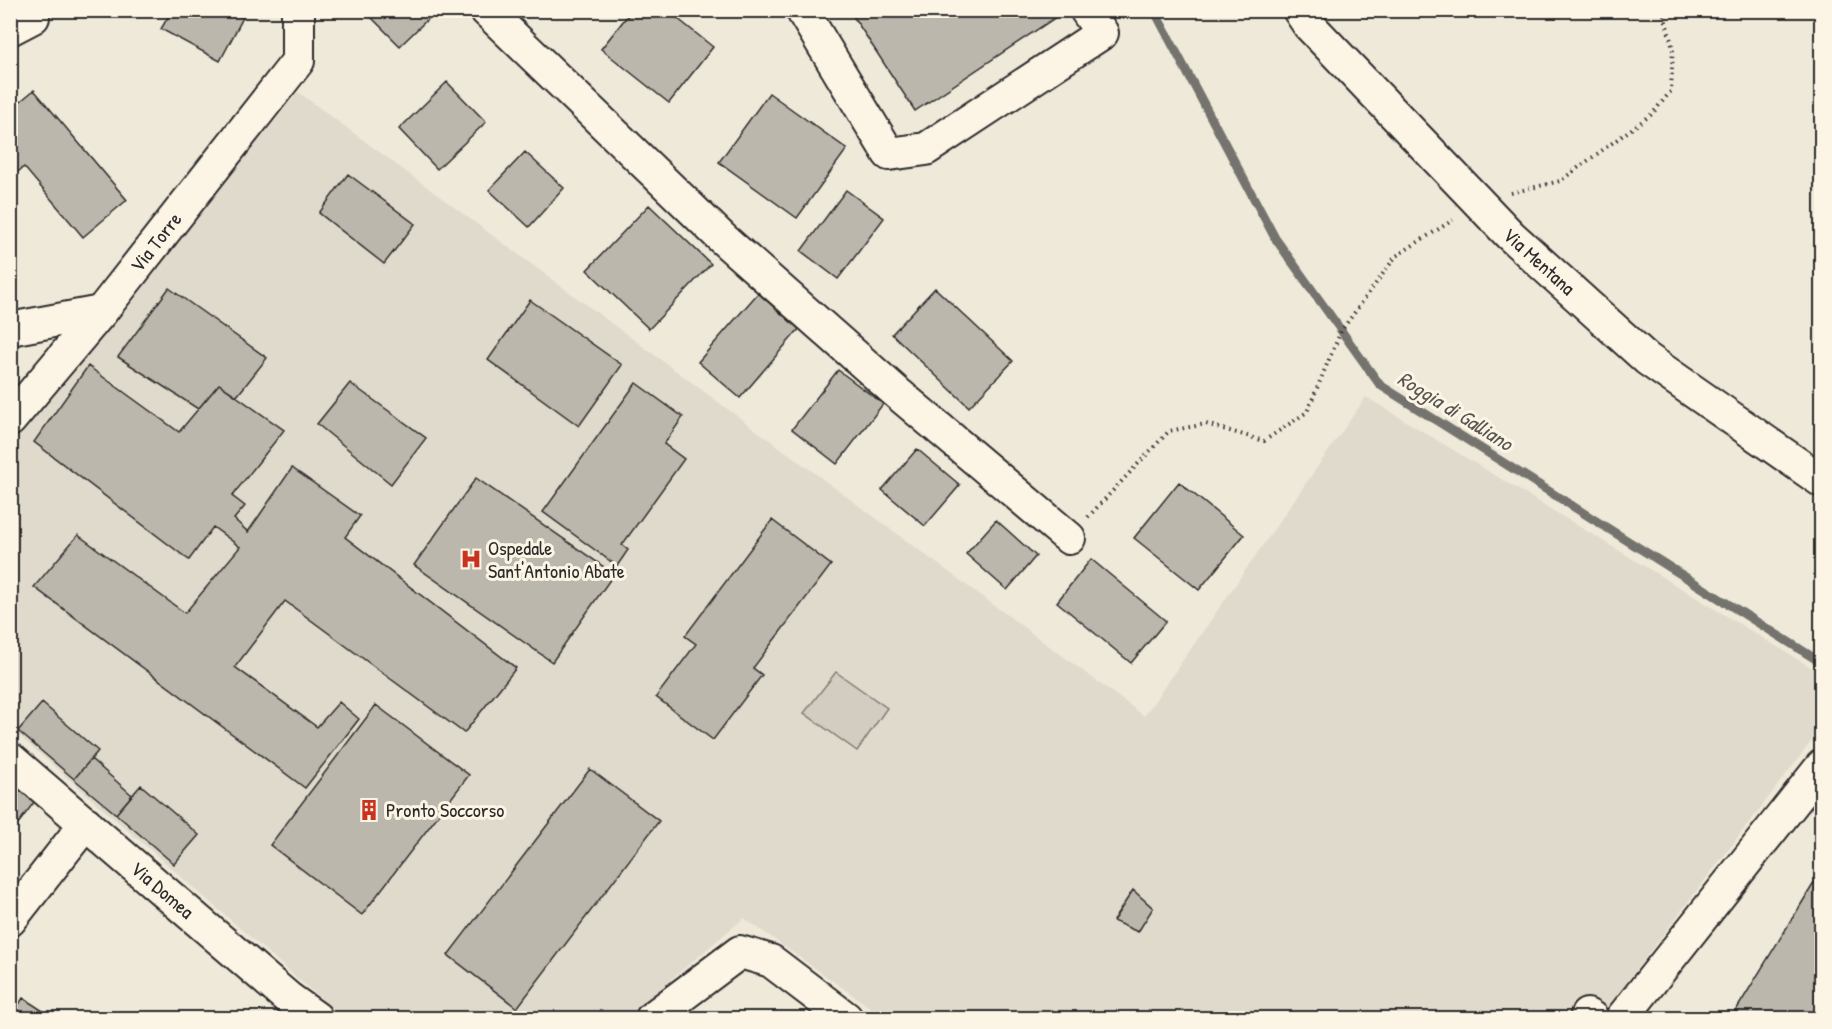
<svg xmlns="http://www.w3.org/2000/svg" width="1832" height="1029" viewBox="0 0 1832 1029" font-family="'Patrick Hand',sans-serif">
<rect width="100%" height="100%" fill="#efe9da"/>
<filter id="ink" filterUnits="userSpaceOnUse"><feTurbulence type="fractalNoise" baseFrequency=".0167" numOctaves="2"/><feDisplacementMap in="SourceGraphic" scale="12" xChannelSelector="R" yChannelSelector="G"/><feConvolveMatrix kernelMatrix="1 2 1 2 8 2 1 2 1" color-interpolation-filters="sRGB"/></filter>
<g filter="url(#ink)">
<path fill="#e0dacc" d="M298,92l846,624 222,-319 456,277 -1,55 -222,289h-714l-141,-100 -119,100h-282l-332,-289v-285z"/>
<path fill="#d2cdc0" stroke="#7e7c76" stroke-width="1.5" d="M836,672l51,36 -30,43 -53,-38z"/>
<g fill="none" stroke-linecap="round" stroke-linejoin="round">
<path stroke="#75736d" stroke-width="9" d="M1154,10l121,228 105,147 442,278"/>
</g>
<path fill="#bcb7ac" stroke="#2b2b2b" stroke-width="1.5" d="M172,10h75l-27,51 -59,-32z
M364,10h71l1,1 -36,35z
M632,10h35l46,37 -44,56 -68,-54z
M849,10h216v1l-150,100z
M447,82l39,40 -49,47 -38,-40z
M34,90l93,110 -44,37 -59,-70 -14,11v-68z
M769,93l78,56 -50,69 -78,-56z
M525,152l39,36 -35,39 -40,-37z
M348,174l67,50 -31,40 -65,-51z
M846,190l38,28 -46,61 -37,-28z
M649,205l62,59 -62,65 -62,-59z
M169,288l98,70 -30,38 -18,-12 -21,25 -80,-52z
M935,288l78,73 -44,46 -77,-73z
M758,293l41,36 -59,69 -42,-36z
M530,300l92,65 -43,61 -91,-66z
M88,366l91,66 40,-48 65,46 -52,66 13,10 -11,13 14,13 44,-64 68,48 -15,21 171,131 -52,65 -179,-132 -50,66 82,60 22,-25 20,17 -54,69 -271,-201 44,-52 107,78 55,-66 -27,-20 -24,33 -155,-118z
M838,370l45,34 -46,60 -45,-35z
M350,383l76,55 -35,46 -74,-60z
M636,383l47,34 -19,27 20,15 -62,86 6,5 -11,16 -74,-54z
M917,449l43,36 -35,41 -43,-36z
M476,478l138,96 -62,88 -138,-97z
M1179,482l65,53 -45,55 -65,-52z
M772,520l59,45 -78,103 9,7 -49,65 -57,-43 40,-53 -11,-8z
M996,520l40,36 -29,34 -41,-36z
M1091,559l75,62 -35,42 -74,-61z
M42,703l56,48 -24,28 -56,-48z
M376,705l93,70 -107,140 -92,-70z
M91,759l41,36 -16,19 -42,-35z
M590,769l69,52 -142,187 -69,-53z
M10,773l30,21 -30,41z
M141,785l58,50 -25,29 -58,-50z
M1822,870v148h-76l-11,-6z
M1133,890l20,18 -15,24 -25,-11z
M23,998l31,20h-44z"/>
<g fill="none" stroke-linecap="round" stroke-linejoin="round">
<defs>
<g id="minor">
<path d="M486,10l236,228 174,154 173,146"/>
<path d="M802,10l87,144 37,-5 176,-116 -16,-23"/>
<path id="s1" d="M1299,10l10,15 201,210 137,124 175,122"/>
<path d="M10,29l23,-12"/>
<path d="M10,329l91,-17"/>
<path id="s2" d="M10,420l91,-108 197,-251v-51"/>
<path id="s3" d="M10,759l278,239 28,20"/>
<path d="M10,920l76,-97"/>
<path d="M1587,1015l5,3"/>
<path d="M652,1018l88,-66 31,9 75,57"/>
<path d="M1622,1018l200,-252"/>
</g>
</defs>
<use href="#minor" stroke="#2b2b2b" stroke-width="36"/>
<path stroke="#2b2b2b" stroke-width="4" stroke-dasharray="1.5 4.5" stroke-linecap="butt" d="M1511,193l49,-12 92,-67 19,-23 2,-42 -10,-39
M1088,517l81,-86 37,-7 58,17 43,-29 34,-81 55,-75 57,-36"/>
<use href="#minor" stroke="#fcf5e5" stroke-width="32"/>
</g>
</g>
<defs>
<symbol id="hospital-bare" viewBox="-9 -9 18 18"><path d="M-5-5h3v3.5h4V-5h3V5h-3V1.5h-4V5h-3Z" fill="#c8321e" stroke="#fcf5e5" stroke-width="2.5" paint-order="stroke"/></symbol>
<symbol id="building-bare" viewBox="-9 -9 18 18"><path d="M-4-6H4V6H1V3H-1V6H-4ZM-2.5-4.3h1.7v1.8h-1.7ZM.8-4.3h1.7v1.8H.8ZM-2.5-1h1.7V.8h-1.7ZM.8-1h1.7V.8H.8Z" fill="#c8321e" stroke="#fcf5e5" stroke-width="2.5" paint-order="stroke"/></symbol>
</defs>
<g fill-rule="evenodd">
<use href="#hospital-bare" x="456" y="544" width="30" height="30"/>
<use href="#building-bare" x="354" y="795" width="30" height="30"/>
</g>
<g text-anchor="middle" stroke-width="6" stroke-linejoin="round" paint-order="stroke">
<g font-size="20" fill="#2b2b2b" stroke="#fcf5e5">
<text dy="7" stroke="none"><textPath href="#s2" startOffset="230">Via Torre</textPath></text>
<text dy="7" stroke="none"><textPath href="#s1" startOffset="348">Via Mentana</textPath></text>
<text dy="7" stroke="none"><textPath href="#s3" startOffset="201">Via Domea</textPath></text>
</g>
<g font-size="20" fill="#2b2b2b" stroke="#fcf5e5" text-anchor="start">
<text x="488" y="555">Ospedale<tspan x="488" dy="23">Sant'Antonio Abate</tspan></text>
<text x="386" y="817">Pronto Soccorso</text>
</g>
<g font-size="21" font-style="italic" fill="#565552" stroke="#fcf5e5">
<text transform="translate(1455 411) rotate(32)" y="7">Roggia di Galliano</text>
</g>
</g>
<rect width="1832" height="1029" fill="none" stroke="#fcf5e5" stroke-width="36"/>
<rect x="18" y="18" width="1796" height="993" fill="none" stroke="#2b2b2b" stroke-width="2" filter="url(#ink)"/>
</svg>
